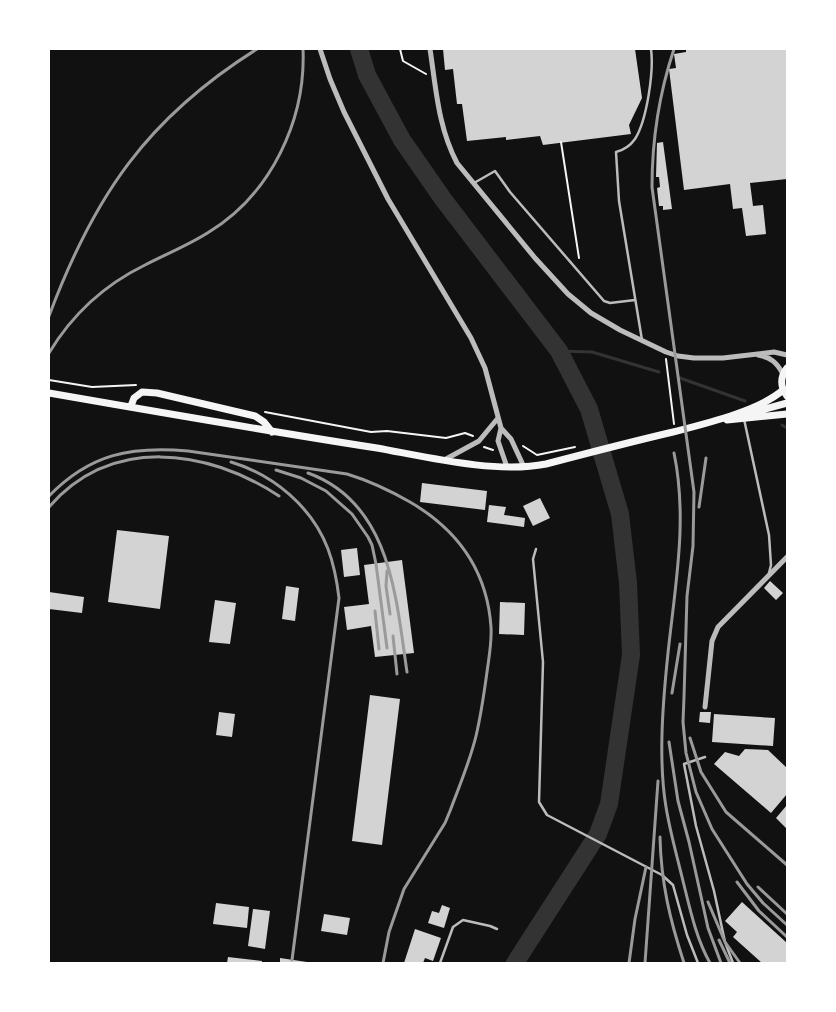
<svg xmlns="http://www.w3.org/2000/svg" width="836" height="1012" viewBox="0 0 836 1012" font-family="Arial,sans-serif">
<rect width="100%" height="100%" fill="#111"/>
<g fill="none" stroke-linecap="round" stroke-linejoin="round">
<path stroke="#333" stroke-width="3" d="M559,351l33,1 67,20
M680,378l65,23
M782,425l5,3"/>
<path stroke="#333" stroke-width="18" d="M359,49l8,26 35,65 41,59 116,152 30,58 31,105 8,69 3,72 -22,149 -11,30 -83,129"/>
</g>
<path fill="#d3d3d3" d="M443,49h192l7,49 -13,27 2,9 -88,11 -3,-9 -34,4v-3l-39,4 -5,-37h-5l-4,-35 -8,1z
M686,49h101v130l-37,4 3,23 10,-1 3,29 -20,2 -4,-28 -9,1 -3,-25 -46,6 -15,-121 7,-1 -2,-14 12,-2z
M663,142l9,67 -9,1v-4h-4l-2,-18 3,-1 -1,-10h-3l1,-34z
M422,483l65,8 -2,19 -65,-8z
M540,498l10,20 -17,8 -10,-20z
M489,505l17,2 -2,8 21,3 -1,9 -37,-5z
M117,530l52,6 -9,73 -52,-7z
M357,548l3,27 -16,2 -3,-27z
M402,560l12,93 -39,4 -4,-31 -24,4 -3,-23 25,-3 -5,-39z
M770,581l13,12 -7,7 -12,-12z
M286,586l13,2 -4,33 -13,-2z
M49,592l35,5 -2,16 -33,-4z
M215,600l21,3 -6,41 -21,-2z
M500,602l25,1 -1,32 -25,-1z
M370,695l30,4 -18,146 -30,-4z
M219,712l16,2 -3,23 -16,-2z
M700,712h11l-1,11 -11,-1z
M714,714l61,4 -2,28 -61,-4z
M745,749l23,1 19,18v26l-16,19 -57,-49 11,-12 14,4z
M787,805v24l-11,-11z
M742,902l45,41v20h-25l-29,-26 4,-5 -12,-11z
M216,903l33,4 -2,21 -34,-4z
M442,905l8,3 -6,20 -16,-5 4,-12 7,2z
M253,909l17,2 -5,38 -17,-3z
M324,914l26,4 -3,17 -26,-4z
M415,929l26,9 -8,23 -8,-3 -2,5h-19z
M228,957l34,4v2h-35z
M280,958l27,4v1h-27z"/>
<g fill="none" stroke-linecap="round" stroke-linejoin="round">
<path stroke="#f5f5f5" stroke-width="2" d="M400,49l3,12 23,13
M561,142l18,116
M666,359l8,65
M49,380l43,7 44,-2
M265,412l106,20 16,-1 59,7 19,-5 8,3
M523,446l14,9 38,-8
M484,447l9,3
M787,590v2"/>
<path stroke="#bcbcbc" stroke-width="2.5" d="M474,183l21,-12 15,21 94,109 6,2 25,-3
M642,340l-23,-139 -3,-49c8,-2 14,-6 19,-13 12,-19 19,-68 16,-90
M744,419l25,116 2,30 -2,8
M536,549l-3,10 10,103 -4,140 8,13 115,60 11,10 14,50 11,28
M705,757l-21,7 12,62 18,65 11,51 8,21
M440,963l13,-36 10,-7 27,6 7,3"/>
<path stroke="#bcbcbc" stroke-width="5" d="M320,49l10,30 14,33 44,87 83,139 14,30 16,60 10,11 13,28
M430,49c6,39 8,78 27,114l78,95 33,36 23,19 29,17 46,22 12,4 16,2h29l51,-6 13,3
M758,355c13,2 19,8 25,19
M501,428l-3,13 9,26
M446,459l33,-18 19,-23
M705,707l7,-66 6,-14 69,-70"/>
<path stroke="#f5f5f5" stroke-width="7" d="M787,368c-7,9 -7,19 0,28
M49,393c109,19 218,38 328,55 50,9 119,26 169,16 42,-11 84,-22 127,-32 31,-8 86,-21 110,-42
M131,406l3,-8 8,-6 15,1 98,23 9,6 8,10
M743,415l44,-12
M727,420l60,-6"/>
<path stroke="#9a9a9a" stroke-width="3" d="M674,49c-15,45 -22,90 -22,138l42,305 -1,54 -6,50 -3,101 -1,25 3,31 10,39 16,37 35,55 16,19 24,22
M49,316c45,-120 98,-198 208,-267
M49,353c24,-40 55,-68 96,-88 21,-11 44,-20 64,-33 62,-38 97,-112 94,-183
M674,453c14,67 1,133 -6,200 -5,48 -10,106 -2,154 4,25 11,49 17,74 7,28 13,57 27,82
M231,462c43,13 81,45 97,87 6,16 9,32 11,49l-47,362
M276,470l25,8 25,13 26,23 16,23 4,8 4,19 11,84
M308,473c83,30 88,125 99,199
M49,496c41,-42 81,-50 139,-45l159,23c23,7 42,16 63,28 48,28 77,68 81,125 1,15 -2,30 -4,45 -3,22 -6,43 -11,64 -6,25 -17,51 -26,75l-5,12 -41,66 -15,43 -6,31
M49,507c62,-71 157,-59 230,-11
M699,507l7,-49
M387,571l-1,15 4,28
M375,611l4,38
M393,636l4,38
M672,693l8,-49
M690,738l11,34 25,40 61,53
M669,742l9,59 11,41 19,86 13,35
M660,837c1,46 10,83 24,126
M737,882l22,29 28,26
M758,887l29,27
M708,902l17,40 15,21
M719,940l11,23
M629,963l6,-44 11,-52
M645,963l13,-182"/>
</g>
<rect width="836" height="1012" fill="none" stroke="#ffffff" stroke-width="100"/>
</svg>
